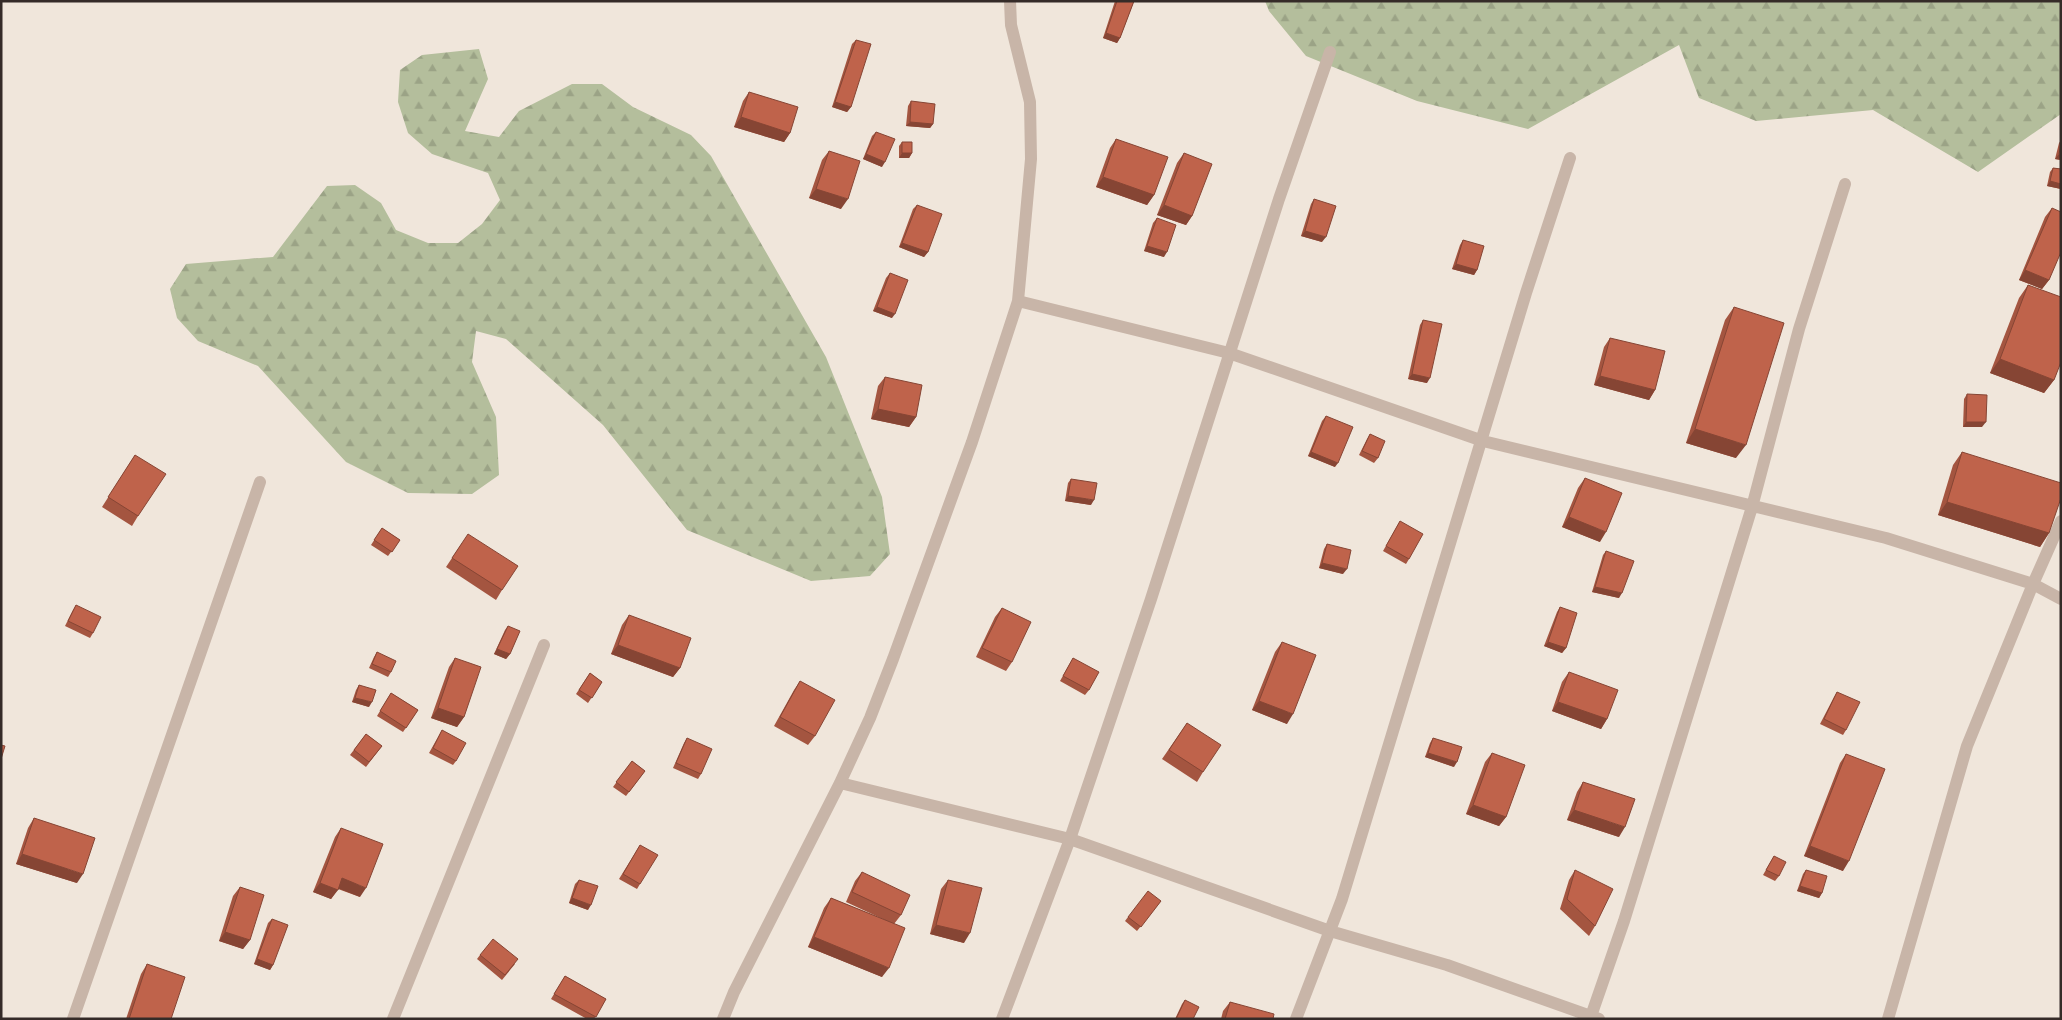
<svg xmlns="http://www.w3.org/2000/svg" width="2062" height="1020" viewBox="0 0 2062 1020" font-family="'Public Sans',sans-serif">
<defs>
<pattern id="forest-firs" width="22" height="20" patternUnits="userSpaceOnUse" patternTransform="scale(1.25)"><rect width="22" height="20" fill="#b4be9c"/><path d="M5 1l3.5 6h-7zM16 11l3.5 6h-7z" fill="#9ba386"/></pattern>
</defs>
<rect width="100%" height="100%" fill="#f0e6db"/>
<path fill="url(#forest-firs)" d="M1265,1h796v113l-83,58 -105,-62 -117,11 -57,-23 -20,-53 -151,84 -111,-28 -111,-45 -37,-45z
M479,49l9,30 -23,52 34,6 20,-26 53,-27h30l31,23 58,28 20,21 115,201 56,140 8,57 -20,22 -59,5 -124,-51 -84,-105 -97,-86 -30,-8 -4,31 24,55 3,58 -27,19 -64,-1 -62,-31 -88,-96 -60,-25 -21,-23 -7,-29 16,-25 87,-7 54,-71 28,-1 26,18 15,27 32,13h30l24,-19 18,-24 -12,-27 -56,-19 -24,-21 -10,-31 2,-32 22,-15z"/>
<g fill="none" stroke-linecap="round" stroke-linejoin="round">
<path stroke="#c8b5a8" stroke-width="12" d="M1018,301l211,52 254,88 403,97 147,46 28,15
M840,783l230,56 260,92 117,34 152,54
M73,1019l187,-537
M393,1019l151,-374
M723,1019l11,-27 106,-209 30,-65 23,-59 79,-217 46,-141 13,-142 -1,-57 -19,-77 -1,-24
M1002,1019l68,-180 81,-240 128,-400 51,-147
M1296,1019l46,-120 184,-606 44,-135
M1590,1019l34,-98 128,-414 47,-178 46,-145
M1888,1019l79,-273 66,-162 28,-63"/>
</g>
<path fill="#a45540" d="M1115,1h19l-14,37 -3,5 -14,-5z
M856,40l-5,67 -4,5 -15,-5 20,-63z
M749,92l41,41 -6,9 -50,-15 9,-26z
M911,101l22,23 -3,4 -24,-2 2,-20z
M876,132l6,35 -19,-8 9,-23z
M1116,139l38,56 -7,10 -51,-18 14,-39z
M2061,140v20l-6,-1 4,-16z
M902,142l10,11 -3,5h-10v-12z
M829,151l12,58 -32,-11 13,-38z
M1184,153l8,63 -6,9 -29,-10 20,-52z
M2053,168l8,1v20l-14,-3 3,-14z
M1314,199l8,43 -21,-6 10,-32z
M917,205l11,47 -4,5 -25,-10 14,-38z
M2052,208l-3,72 -7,9 -23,-9 26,-63z
M1157,218l7,39 -20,-6 9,-28z
M1463,240l14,30 -3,5 -22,-6 8,-24z
M890,273l2,45 -19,-7 13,-33z
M2028,285l26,95 -10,13 -54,-20 29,-75z
M1734,307l2,151 -50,-15 39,-123z
M1423,320l4,63 -19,-4 12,-54z
M1610,338l45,52 -6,10 -55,-15 10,-38z
M885,377l31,40 -7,10 -38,-8 7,-33z
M1967,394l15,33h-19l1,-28z
M1326,416l9,51 -27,-11 14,-35z
M1370,434l8,24 -4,5 -15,-8 8,-16z
M1962,452l87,81 -9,14 -102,-32 15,-50z
M135,455l3,61 -6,10 -30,-19z
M1585,478l15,64 -38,-15 16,-39z
M1071,479l20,26 -26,-4 3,-18z
M1400,521l9,38 -3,5 -23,-13z
M382,528l18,12 -12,16 -17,-11z
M462,543l40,47 -6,10 -50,-33z
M1327,544l16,30 -24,-6 5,-19z
M1606,551l13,47 -27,-6 11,-37z
M76,605l17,28 -3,5 -25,-12 8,-16z
M1560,607l6,41 -4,5 -18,-7 13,-34z
M1002,608l10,54 -6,9 -30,-14 19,-40z
M629,615l51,53 -7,9 -62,-23 11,-29z
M508,626l2,28 -4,5 -12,-5 11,-24z
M1282,642l5,82 -35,-14 23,-58z
M377,652l14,20 -3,5 -19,-9 5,-11z
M455,658l9,59 -7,10 -26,-9 18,-51z
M1073,658l16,32 -4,5 -25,-14z
M1569,672l38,47 -6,10 -49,-18 10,-29z
M590,673l12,9 -14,21 -12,-9z
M800,681l15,55 -7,9 -34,-19 20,-36z
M359,685l10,22 -17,-5 4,-12z
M1837,692l9,38 -3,5 -23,-11 14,-27z
M391,693l27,17 -15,22 -26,-16z
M1187,723l16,49 -6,10 -35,-23z
M442,730l14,31 -3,4 -24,-12z
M366,734l16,12 -16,21 -16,-12z
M687,738l14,36 -3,5 -25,-11 11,-25z
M1433,738l21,29 -29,-10 5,-14z
M1492,753l14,64 -7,9 -33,-12 19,-52z
M1846,754l-3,117 -39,-15 36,-93z
M632,761l13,10 -19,25 -13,-9z
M1583,782l36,55 -52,-17 10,-28z
M34,818l43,65 -61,-19 12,-36z
M341,828l19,69 -22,-8 -7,10 -18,-7 22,-55z
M640,845v39l-3,5 -18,-10z
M1774,856l5,20 -4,5 -12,-6z
M1575,870l20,56 -6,10 -29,-27 9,-29z
M1806,870l16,23 -3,5 -22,-7 6,-17z
M862,872l39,43 -7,9 -12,53 -74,-30 16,-39 7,-10 56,23 -41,-19 9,-21z
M579,880l9,30 -19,-7 6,-19z
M948,880l16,63 -34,-9 11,-45z
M240,887l10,53 -7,9 -24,-8 14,-45z
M1161,901l-24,30 -12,-10 3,-4z
M272,919l1,46 -3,5 -16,-6 14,-41z
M480,955l35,9 -13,16 -25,-21z
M147,964l24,55h-45l15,-45z
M565,976l41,23 -12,20h-7l-36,-20z
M1185,1000l8,19h-18l7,-15z
M1230,1002l43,17h-52l2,-8z"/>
<path fill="#864534" d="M1106,33l14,5 -3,5 -14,-5z
M835,102l16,5 -4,5 -15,-5z
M741,117l49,16 -6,9 -50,-15z
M910,122l23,2 -3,4 -24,-2z
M902,153h10l-3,5h-10z
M866,154l19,8 -3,5 -19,-8z
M2059,154l2,1v5l-6,-1z
M1103,177l51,18 -7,10 -51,-18z
M2050,181l11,3v5l-14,-3z
M816,189l32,10 -7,10 -32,-11z
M1164,205l28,11 -6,9 -29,-10z
M1305,231l21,6 -4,5 -21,-6z
M902,243l26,9 -4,5 -25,-10z
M1147,246l20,6 -3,5 -20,-6z
M1456,264l21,6 -3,5 -22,-6z
M2025,270l24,10 -7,9 -23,-9z
M877,307l18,7 -3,4 -19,-7z
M2000,359l54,21 -10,13 -54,-20z
M1412,374l18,4 -3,5 -19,-4z
M1600,376l55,14 -6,10 -55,-15z
M878,409l38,8 -7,10 -38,-8z
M1966,422h20l-4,5h-19z
M1695,429l51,16 -10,13 -50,-15z
M1311,452l27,11 -3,4 -27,-11z
M1068,496l26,4 -3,5 -26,-4z
M1947,502l102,31 -9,14 -102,-32z
M1569,517l37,15 -6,10 -38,-15z
M1322,563l25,6 -4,5 -24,-6z
M1595,587l27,6 -3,5 -27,-6z
M1548,642l18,6 -4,5 -18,-7z
M618,645l62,23 -7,9 -62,-23z
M497,649l13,5 -4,5 -12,-5z
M355,698l17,4 -3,5 -17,-5z
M1259,701l34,13 -6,10 -35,-14z
M1558,702l49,17 -6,10 -49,-18z
M438,708l26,9 -7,10 -26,-9z
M1428,753l29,9 -3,5 -29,-10z
M1473,805l33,12 -7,9 -33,-12z
M1574,810l51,17 -6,10 -52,-17z
M1810,846l39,15 -6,10 -39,-15z
M22,854l61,20 -6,9 -61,-19z
M342,878l24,10 -6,9 -25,-10z
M320,883l18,7 -7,9 -18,-7z
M1800,886l22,7 -3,5 -22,-7z
M572,898l19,7 -3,5 -19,-7z
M936,925l34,8 -6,10 -34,-9z
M225,932l25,8 -7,9 -24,-8z
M814,937l75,31 -7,9 -74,-30z
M257,959l16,6 -3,5 -16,-6z"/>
<path fill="#bf634b" stroke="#864534" d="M1117,1h17l-14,37 -14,-5z
M856,40l15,4 -20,63 -16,-5z
M749,92l49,15 -8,26 -49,-16z
M911,101l24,3 -2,20 -23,-2z
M876,132l19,7 -10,23 -19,-8z
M1116,139l52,18 -14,38 -51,-18z
M902,142h10v11h-10z
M2061,144v11l-2,-1z
M829,151l31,10 -12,38 -32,-10z
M1184,153l28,11 -20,52 -28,-11z
M2053,168l8,1v15l-11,-3z
M1314,199l22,7 -10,31 -21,-6z
M917,205l25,9 -14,38 -26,-9z
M2052,208l9,4v40l-12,28 -24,-10z
M1157,218l19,7 -9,27 -20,-6z
M1463,240l21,6 -7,24 -21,-6z
M890,273l18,7 -13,34 -18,-7z
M2028,285l33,12v65l-7,18 -54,-21z
M1734,307l50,16 -38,122 -51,-16z
M1423,320l19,4 -12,54 -18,-4z
M1610,338l55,13 -10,39 -55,-14z
M885,377l37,8 -6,32 -38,-8z
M1967,394l20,1 -1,27h-20z
M1326,416l27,11 -15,36 -27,-11z
M1370,434l15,7 -7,17 -16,-7z
M1962,452l99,31v15l-12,35 -102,-31z
M135,455l31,19 -28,42 -30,-19z
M1585,478l37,15 -16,39 -37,-15z
M1071,479l26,4 -3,17 -26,-4z
M1400,521l23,13 -14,25 -23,-13z
M382,528l18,12 -8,12 -18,-12z
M468,534l50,32 -16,24 -50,-32z
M1327,544l24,6 -4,19 -25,-6z
M1606,551l28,10 -12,32 -27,-6z
M76,605l25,12 -8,16 -25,-12z
M1560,607l17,6 -11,35 -18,-6z
M1002,608l29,14 -19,40 -30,-14z
M629,615l62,23 -11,30 -62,-23z
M508,626l12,5 -10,23 -13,-5z
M1282,642l34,13 -23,59 -34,-13z
M377,652l19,9 -5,11 -19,-8z
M455,658l26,9 -17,50 -26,-9z
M1073,658l26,14 -10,18 -26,-14z
M1569,672l49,18 -11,29 -49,-17z
M590,673l12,9 -10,16 -13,-8z
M800,681l35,19 -20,36 -35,-19z
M359,685l17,5 -4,12 -17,-4z
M1837,692l23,10 -14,28 -22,-11z
M391,693l27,17 -12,18 -26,-17z
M1187,723l34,22 -18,27 -34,-22z
M442,730l24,13 -10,18 -23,-13z
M366,734l16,12 -13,16 -15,-12z
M687,738l25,11 -11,25 -25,-11z
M1433,738l29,9 -5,15 -29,-9z
M1,745l4,1 -4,13z
M1492,753l33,12 -19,52 -33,-12z
M1846,754l39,15 -36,92 -39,-15z
M632,761l13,10 -16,21 -13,-10z
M1583,782l52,17 -10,28 -51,-17z
M34,818l61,20 -12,36 -61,-20z
M341,828l42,16 -17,44 -24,-10 -4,12 -18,-7z
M640,845l18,10 -18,29 -17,-10z
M1774,856l12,6 -7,14 -13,-6z
M1575,870l38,19 -18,37 -28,-27z
M1806,870l21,6 -5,17 -22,-7z
M862,872l48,23 -9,20 -49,-23z
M579,880l19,6 -7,19 -19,-7z
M948,880l34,8 -12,45 -34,-8z
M240,887l24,8 -14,45 -25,-8z
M1148,891l13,10 -20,26 -13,-10z
M831,898l74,30 -16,40 -75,-31z
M272,919l16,6 -15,40 -16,-6z
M493,939l25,20 -13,16 -25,-20z
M147,964l38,13 -14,42h-42z
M565,976l41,23 -10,18 -42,-23z
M1185,1000l14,7 -6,12h-17z
M1230,1002l44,12 -1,5h-48z"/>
<rect width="2062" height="1020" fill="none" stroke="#352b28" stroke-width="5"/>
</svg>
